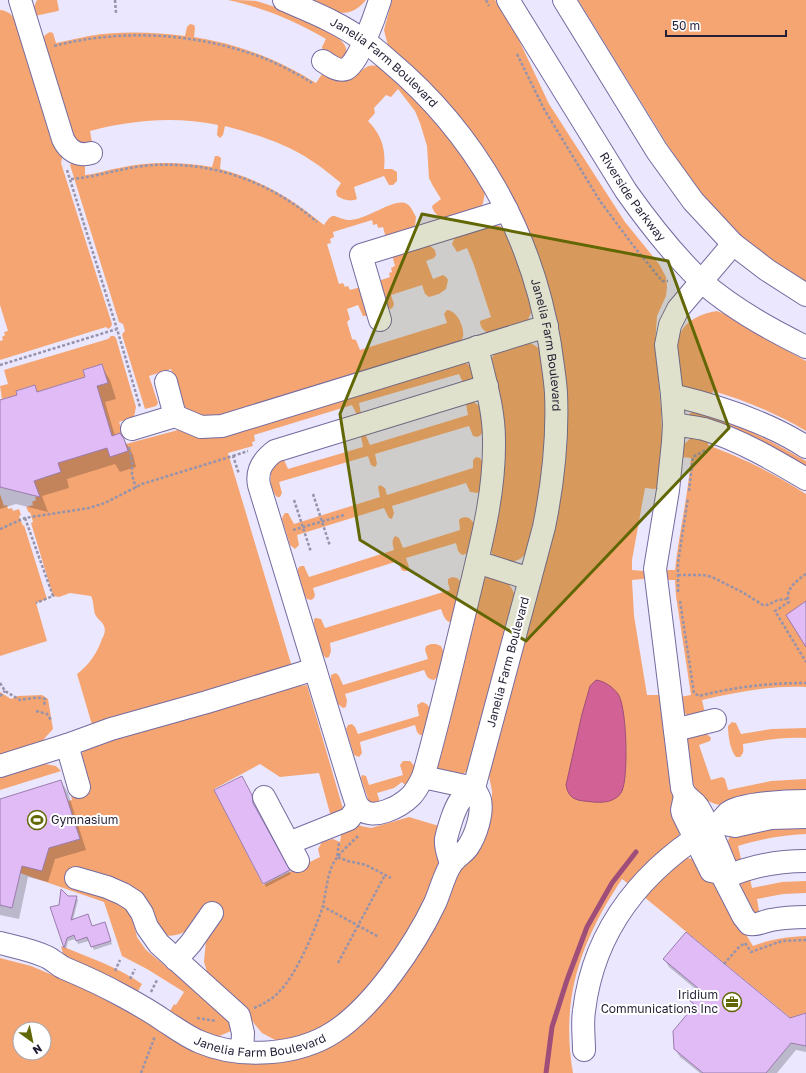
<svg xmlns="http://www.w3.org/2000/svg" width="806" height="1073" viewBox="0 0 806 1073" font-family="'Golos Text',sans-serif">
<rect width="100%" height="100%" fill="#eae7fe"/>
<path fill="#f5a572" fill-rule="evenodd" d="M37,0h20l2,10 -1,1 -23,5 -2,-7z
M228,0c9,0 19,0 28,1 17,4 80,29 88,43 4,6 2,11 -1,17l-20,-10 -1,-4 4,-8c-29,-17 -64,-32 -98,-39z
M307,0h59c-19,23 -37,10 -59,0z
M392,0h103l23,38 31,66 76,118 34,42 7,13 1,10 -1,9 -9,20 -2,29 6,64 1,28 -4,51 -4,1 -9,-1 -13,72v10l12,1 2,6 -3,2 -11,1 2,36 13,79h14l19,131 -1,11 -5,6 -44,42 -8,-6c-41,61 -62,120 -49,194h-573v-115l31,8 62,26 31,17 38,23 152,19 138,-163 11,-23 19,-27 10,-37v-10l-4,-20 68,-256 -16,-250 -152,-219 -4,-16zM20,1029h24v24h-24z
M578,0h228v282c-38,-23 -77,-52 -105,-88 -6,-8 -12,-16 -18,-24z
M0,10c10,1 14,7 18,15l45,129 -2,9 51,161 -1,3 -3,2 -2,-2 -106,33v-19l3,-1 -1,-3 3,-2 -1,-3 4,-1 -8,-26z
M190,24l4,1 1,3 -1,9c44,7 84,22 122,46l6,-9c10,-1 21,1 32,-1 11,-1 11,-11 26,-6 43,35 78,77 105,125l-2,11 -2,4 -38,12c-5,-3 -9,-6 -11,-12l1,-2 8,-6 -8,-13 -4,-8 -2,-32 -7,-23 -5,-12 -17,-22 -7,8 -5,-2 -12,13 1,5 -7,8c14,14 18,29 16,48h8l5,3v9l-4,4h-4l-5,-9 -30,11 3,12c-6,3 -14,1 -20,-3l-1,-5 5,-8c-9,-7 -19,-16 -29,-22 -27,-18 -57,-27 -87,-35l-2,9 -3,3 -3,-3 1,-10c-43,-9 -86,-5 -128,6l2,11 -5,4 -13,-6 -31,-100 2,-5 5,-3 3,1 3,10c11,-2 22,-5 33,-7 32,-5 64,-4 96,0l2,-9z
M215,156h3l3,2 -1,11c41,11 71,29 104,56 10,-15 9,-7 24,-5 17,1 44,-21 57,-17 6,2 8,9 11,14l-1,10 -2,2 -27,9 -3,-11 -5,1 -1,-4 -4,1 -1,-5 -39,12 1,5 -4,2 1,4 -4,1 12,40 4,-1 2,4 3,-1 2,4 11,-3 7,27 -2,2h-3l-5,-11 -11,4 3,10 -3,3 5,17 4,1 4,10 87,-27 -3,-9 3,-4c10,0 18,18 16,27 -1,2 -2,4 -4,5l-249,78 -23,-11 -5,-6 -11,-34 -22,7 9,27 -2,3 -11,3 -23,-74 1,-2 2,-2 -2,-7 -4,-2 -49,-157 3,-5 12,4v11c12,-1 22,-5 34,-7 30,-7 62,-6 93,-1z
M494,226h6l6,5 12,27 14,52 -4,10 -4,3 -36,10c-5,-3 -8,-6 -8,-12l11,-4 -17,-52 -7,-17 -10,4 -5,-8 2,-5 3,-3 27,-9z
M429,245l6,5 1,5 -2,3 -8,3 7,18 10,-4 3,2 2,3 -2,9 -7,5 -10,3 -4,-3 -3,-9 -31,10 3,9 -1,3 -2,2 -3,-1 -10,-27 12,-4 -1,-4 3,-1 -1,-4 4,-2 -3,-11z
M717,311l10,4 25,16 54,30v70c-29,-17 -61,-31 -93,-40l-2,5c-7,-2 -22,-5 -27,-8 -6,-5 -6,-14 -7,-20 -4,-34 6,-51 40,-57z
M111,336h3l2,2 20,69 -2,10 -15,5 4,11 -11,3 -15,-50 11,-3 -6,-19 -19,6 2,7 -48,15 -3,-7 -18,6 1,4 -15,4 -2,-13 8,-2 -4,-14 104,-31z
M524,342c9,1 13,4 19,11l4,48 -6,92 -14,60 -7,6 -5,2h-6l-14,-4 -3,-3 -2,-7 7,-29 5,-28 1,-28 -3,-63 -8,-40 2,-6z
M462,362c9,2 14,8 11,17l-10,4 -4,-9 -100,29 2,11 -4,1 -5,-10 -98,30 1,6 -3,1 1,4 -25,7 64,214 -199,61 -16,-54c13,-10 20,-21 25,-35 2,-4 4,-8 2,-13 -1,-4 -7,-7 -9,-12 -2,-7 -1,-12 -4,-18l-21,-3 -11,4 -6,-1 -22,-73 2,-1 -3,-10 -1,1 -3,-6 7,-2 -1,-3 4,-2 -1,-3 4,-1 -7,-21 11,3 18,-6 -3,-9 49,-15 3,9 18,-6 -2,-7 52,-14 26,7 19,-1z
M472,401l9,6 2,24c-2,5 -5,7 -10,5l-4,-10 -94,28 2,10 -2,3 -4,-2 -3,-9 -89,26 3,11 -2,4h-3c-8,-9 -9,-25 -1,-35l8,-2 4,9 75,-22 -2,-11 4,-1 1,1 4,9 98,-30 -2,-11z
M693,412c20,6 39,12 58,20 19,8 37,19 55,29v8l-118,-52 2,-4z
M699,437l9,3v5c37,14 65,28 98,49v193c-35,-2 -70,5 -104,13l3,13 -17,3 -5,-4 -3,-15 11,-2 -15,-99 -1,-16h-10l1,-10h9c4,-37 13,-74 16,-112l-9,-1v-11l9,-8z
M476,457l4,1 3,5 -2,27 -3,3 -8,-1 -4,-9 -74,23 2,7 -2,6 -3,-1 -5,-10 -87,27 2,10 -4,4 -5,-4 -8,-26 1,-3 2,-3h3l6,11 86,-27 -2,-10 2,-2 5,3 2,7 86,-27v-8z
M0,494l4,12 3,-1 1,4 4,-1 1,3 6,-2 2,6 -2,1 4,10 1,-1 23,74 -11,4 11,38 -47,15z
M465,517l4,1 6,6 -6,29 -7,2 -4,-4 -2,-8 -50,15 3,9 -2,4h-4l-2,-2 -3,-8 -85,27 2,7 -1,3 -3,2 -4,-1 -2,-3 -7,-24v-4l3,-2h3l5,11 85,-27c-1,-5 -3,-9 1,-14l4,2 4,10 57,-18 -1,-10 2,-2z
M452,577l5,1 4,4 -8,39 -4,1c-5,-3 -6,-8 -8,-13l-111,34 1,8 -2,6 -3,1 -4,-4 -8,-30v-5l2,-1 5,1 4,9 125,-38 -2,-7v-4z
M492,577c13,5 20,5 23,21l-45,168 -3,5 -5,4 -26,-6 44,-181 4,-10z
M431,644h5l5,2 4,9 -7,21 -4,4c-7,-1 -7,-4 -10,-10l-79,24 2,6 -1,7 -3,1 -5,-4 -7,-24v-5l5,-2 3,3 4,9 85,-26 -3,-9 1,-4z
M299,683l1,3 7,-1 37,127 -13,5 -12,-44 -39,4 -20,-13 -46,25 49,96 57,-28 -2,-8 4,-7 11,-3 7,3 2,-11 11,-8 8,3 10,2 38,-11 30,9 3,34 -11,29 -19,38 -23,36 -40,45 -17,12 -20,13 -35,8 -15,-8 -15,-18 -39,-40 -4,-13 2,-22 17,-22 -8,-9c-14,11 -32,31 -52,26l-48,-35 11,9 4,6 3,6 4,16 9,13 23,19 21,12 41,41v9l-14,6 -14,-4 -34,-20 5,-9 2,1 8,-13 -37,-23 -25,-13 -18,-54 -84,-29 -20,-12 80,-22 -12,-38 4,-1 -2,-9 10,-35 6,-8z
M0,692l11,7 7,-3 24,-1 6,4 5,30 -9,10 1,6 -45,13z
M422,702c15,4 6,22 2,33h-4l-3,-3 -2,-7 -55,17 2,11 -3,4 -5,-2 -8,-26 2,-4 4,-1 3,3 3,7 61,-18 -2,-11z
M732,722l4,1 5,11 31,-5 34,-1v17v-7c-22,-1 -42,2 -63,6 0,5 2,8 -3,13h-4c-6,-7 -8,-22 -8,-31z
M705,732l6,6 -1,3 -11,4 12,35 11,-3 3,2 3,11 43,-9 35,-2v16l-81,11c-29,-4 -34,-23 -38,-47 -1,-7 -3,-14 1,-21 3,-4 12,-5 17,-6z
M403,761h7l7,8 -10,18 -5,-5 -8,6 -17,5 3,9 -10,3 -9,-27 1,-3 4,1 3,9 34,-10 -3,-10z
M45,764l11,2 5,5 -61,19v-12z
M806,820v14c-24,1 -45,5 -68,12l3,13 -1,2 -4,2c-7,-11 -11,-15 -6,-28z
M688,858l7,2 14,14 44,72c17,-7 34,-9 53,-10v80l-14,3 -149,-123 38,-37z
M750,879l2,9 30,-6 24,-1v12l-23,1 -26,5 2,12 -4,3 -4,-3 -11,-28v-3z
M61,946c27,11 57,21 81,38l-5,9 -71,-35 -3,-4z"/>
<path fill="#d26296" stroke="#9e4e79" d="M596,680c8,1 17,7 22,14 9,13 10,78 5,94 -1,4 -4,9 -9,11 -8,5 -21,3 -30,2 -11,-1 -16,-5 -18,-16l16,-71 8,-28z"/>
<path fill="#0003" d="M101,365l9,15 6,19 -11,3 10,34 9,3 9,16 3,12 -16,5 -5,-8 -48,15 2,9 -27,8 6,16 -32,-8 -16,5v-108l18,-6 16,-9 4,7 48,-15z
M241,777l12,23 1,7 37,67 -25,13 -50,-97z
M61,781l7,12 18,57 -31,9 -7,23 -20,-5 -9,42 -19,-4v-115z
M76,897l2,3 -5,20 15,-5 4,12 14,-1 6,18 -18,6 -5,-9 -11,3 -2,-5 -8,2 -2,9 -14,-42 8,-3 8,-7z
M664,959l126,60 16,-3v36l-10,-2 -19,23h-77l-20,-16 -5,-8 19,-42 -3,-7 7,-9 -29,-24z"/>
<g fill="none" stroke-linecap="round" stroke-linejoin="round">
<path stroke="#9e4e79" stroke-width="5" d="M546,1073l6,-46 15,-47 20,-53 25,-44 24,-31"/>
</g>
<path fill="#e0bbf6" stroke="#9b7cad" d="M102,364l6,19 -11,3 15,50 8,-3 4,6 4,12 -18,6 -3,-9 -49,15 3,9 -27,9 6,16 -40,-10v-87l17,-5 -1,-4 19,-6 2,7 48,-15 -2,-7z
M806,601v46l-20,-32z
M242,776l10,19 1,8 37,67 -27,14 -49,-94z
M61,780l19,59 -31,9 -7,23 -20,-5 -10,42 -12,-3v-106z
M61,889l7,7h9l-6,24 17,-6 4,12 13,-4 6,19 -20,6 -4,-10 -11,4 -2,-6 -7,3 -3,10 -14,-41 9,-2z
M686,932l104,86 16,-5v33l-15,-3 -25,30h-63l-29,-24 -1,-18 22,-26 -6,-5 10,-11 -36,-30z"/>
<g fill="none" stroke-linecap="round" stroke-linejoin="round">
<defs>
<g id="minor">
<path d="M20,0l43,139c5,11 15,18 28,14"/>
<path id="s1" d="M284,0c28,12 56,23 80,41 9,6 17,13 25,20 87,73 143,172 161,284 2,16 5,32 6,48 2,46 -3,90 -12,134l-70,261c-5,4 -10,8 -14,13 -6,8 -12,29 -14,38 -1,9 3,17 5,25"/>
<path d="M323,61c6,4 15,11 23,8 12,-4 30,-56 34,-69"/>
<path d="M380,320l-19,-65 146,-45"/>
<path d="M477,347c7,31 17,61 17,93 1,57 -15,111 -28,167 -14,57 -27,114 -43,170 -3,6 -7,14 -12,19 -10,10 -40,27 -52,11 -4,-4 -5,-12 -7,-17l-93,-305c-3,-15 4,-25 16,-34l212,-65"/>
<path d="M166,382l9,34"/>
<path d="M672,395c46,11 94,26 134,52"/>
<path d="M674,424c10,2 21,3 30,5 36,11 70,31 102,50"/>
<path d="M132,429l43,-13 26,11 21,-1 325,-100"/>
<path d="M477,562l53,17"/>
<path d="M675,730l40,-10"/>
<path d="M67,745l12,42"/>
<path d="M0,766l67,-21 44,-16 96,-27 108,-33"/>
<path d="M423,777l51,11"/>
<path d="M685,796l-3,14 1,4 28,57 10,2"/>
<path d="M264,797l34,64"/>
<path d="M806,801c-16,0 -66,2 -78,12 -3,3 -6,7 -9,10l16,3 36,-8 35,-1"/>
<path d="M289,843l60,-24 9,-12"/>
<path d="M721,873l4,-8c-8,-19 -16,-40 -27,-58 -6,-9 -12,-7 -16,-19l-27,-219 13,-79 5,-48 1,-18 -2,-29 -6,-50 4,-20 8,-16 55,-65"/>
<path d="M721,873l22,43 6,8c7,2 15,-3 22,-4 11,-2 23,-3 35,-3"/>
<path d="M76,878l31,9 16,7 11,7 8,12 5,14 12,17 80,72 4,17 -1,19"/>
<path d="M724,878c26,-12 53,-17 82,-17"/>
<path id="s2" d="M0,943c16,4 32,7 47,14 6,3 11,8 17,11 19,8 39,17 57,27 15,8 31,17 45,27 11,7 22,15 34,20 40,17 97,14 134,-10 40,-26 81,-87 101,-129 5,-11 10,-31 17,-40 4,-6 12,-10 16,-16 8,-12 15,-34 12,-47 -1,-4 -4,-8 -6,-12"/>
<path d="M176,960l15,-17 21,-30"/>
<path d="M584,1050c0,-13 -2,-26 0,-39 10,-85 63,-146 135,-188"/>
</g>
<g id="major">
<path id="s3" d="M508,0l118,191c22,31 46,62 74,89 31,28 69,49 106,67"/>
<path d="M564,0l93,151 36,50 40,43 34,26 39,25"/>
</g>
</defs>
<use href="#minor" stroke="#756b9f" stroke-width="24"/>
<use href="#major" stroke="#756b9f" stroke-width="24"/>
<path stroke="#9793aa" stroke-width="2.5" stroke-dasharray="3 2" stroke-linecap="butt" d="M115,0l1,13
M486,0l3,6
M54,46c70,-18 145,-13 212,13 16,7 32,15 46,24
M517,54l27,55 56,92 32,43 30,37h6
M67,170l50,159
M71,179c25,-2 47,-10 72,-13 63,-7 126,14 174,56
M0,365l117,-36 23,78
M129,447l3,16v12l4,13
M233,456l15,-5
M689,491l4,-34 13,-7
M313,494l17,52
M294,500l17,52
M25,518l28,78 -17,7
M0,529l25,-11 64,-10 16,-5 37,-19 91,-28 6,18
M293,530l51,-15
M806,574c-9,6 -22,16 -17,28l-14,9 31,51
M678,575h25l9,2 30,15 21,13h4l11,-5 9,-1
M678,592v-29l10,-65
M680,601l14,92 5,3c35,-9 70,-13 107,-13
M0,683l5,8 15,9c8,-1 17,-4 25,-1l-1,7
M0,696l5,-5
M36,711l11,3 4,6
M339,843l-2,14 11,4 18,4 25,13
M322,906l57,31
M745,943l6,9 31,-11 24,-1
M338,963l47,-88
M724,964l14,-16 7,-5
M115,971l5,-11
M130,979l5,-10
M151,992l6,-12
M254,1008c9,-4 17,-8 24,-15 18,-17 37,-63 45,-87 3,-13 4,-30 10,-42 6,-11 16,-19 25,-28
M197,1018l19,3
M141,1073l14,-37"/>
<use href="#minor" stroke="#fff" stroke-width="22"/>
<use href="#major" stroke="#fff" stroke-width="22"/>
</g>
<path fill="#626705" fill-opacity="0.2" stroke="#626705" stroke-width="3" stroke-linejoin="round" d="M422,214l246,47 61,167 -203,213 -166,-101 -20,-126z"/>
<defs>
<symbol id="stadium-ring" viewBox="-11 -11 22 22"><circle r="9.5" fill="#fff" stroke="#626705" stroke-width="1.5"/><path d="M0-5a6.5 5 0 1 0 0 10a6.5 5 0 1 0 0-10ZM-3.5-1.8h7v3.6h-7Z" fill="#626705"/></symbol>
<symbol id="office-ring" viewBox="-11 -11 22 22"><circle r="9.5" fill="#fff" stroke="#626705" stroke-width="1.5"/><path d="M-6-3h4V-5.5h4V-3h4V5H-6ZM-1-4.5V-3h2v-1.5ZM-6 0V1H6V0Z" fill="#626705"/></symbol>
</defs>
<g fill-rule="evenodd">
<use href="#stadium-ring" x="26" y="809" width="22" height="22"/>
<use href="#office-ring" x="721" y="991" width="22" height="22"/>
</g>
<g text-anchor="middle" stroke-width="4" stroke-linejoin="round" paint-order="stroke">
<g font-size="12" fill="#241f35" stroke="#fff">
<text dy="4" stroke="none"><textPath href="#s1" startOffset="119">Janelia Farm Boulevard</textPath></text>
<text dy="4" stroke="none"><textPath href="#s3" startOffset="233">Riverside Parkway</textPath></text>
<text dy="4" stroke="none"><textPath href="#s1" startOffset="455">Janelia Farm Boulevard</textPath></text>
<text transform="translate(508 662) rotate(-75)" y="4">Janelia Farm Boulevard</text>
<text dy="4" stroke="none"><textPath href="#s2" startOffset="286">Janelia Farm Boulevard</textPath></text>
</g>
<g font-size="12" fill="#241f35" stroke="#fff" text-anchor="start">
<text x="51" y="824">Gymnasium</text>
<text x="718" y="999" text-anchor="end">Iridium<tspan x="718" dy="14">Communications Inc</tspan></text>
</g>
</g>
<g transform="translate(32 1041) rotate(147)"><circle r="19" fill="#ffffff" stroke="#a7a5ae"/>
<path d="M0-3L7 15L0 10L-7 15Z" fill="#626705"/>
<text y="-6" font-size="11" font-weight="bold" text-anchor="middle" fill="#241f35">N</text>
</g>
<path d="M666 30v6h120v-6" fill="none" stroke="#241f35" stroke-width="2"/>
<text x="672" y="30" font-size="12" fill="#241f35" stroke="#ffffff" stroke-width="3" paint-order="stroke">50 m</text>
</svg>
